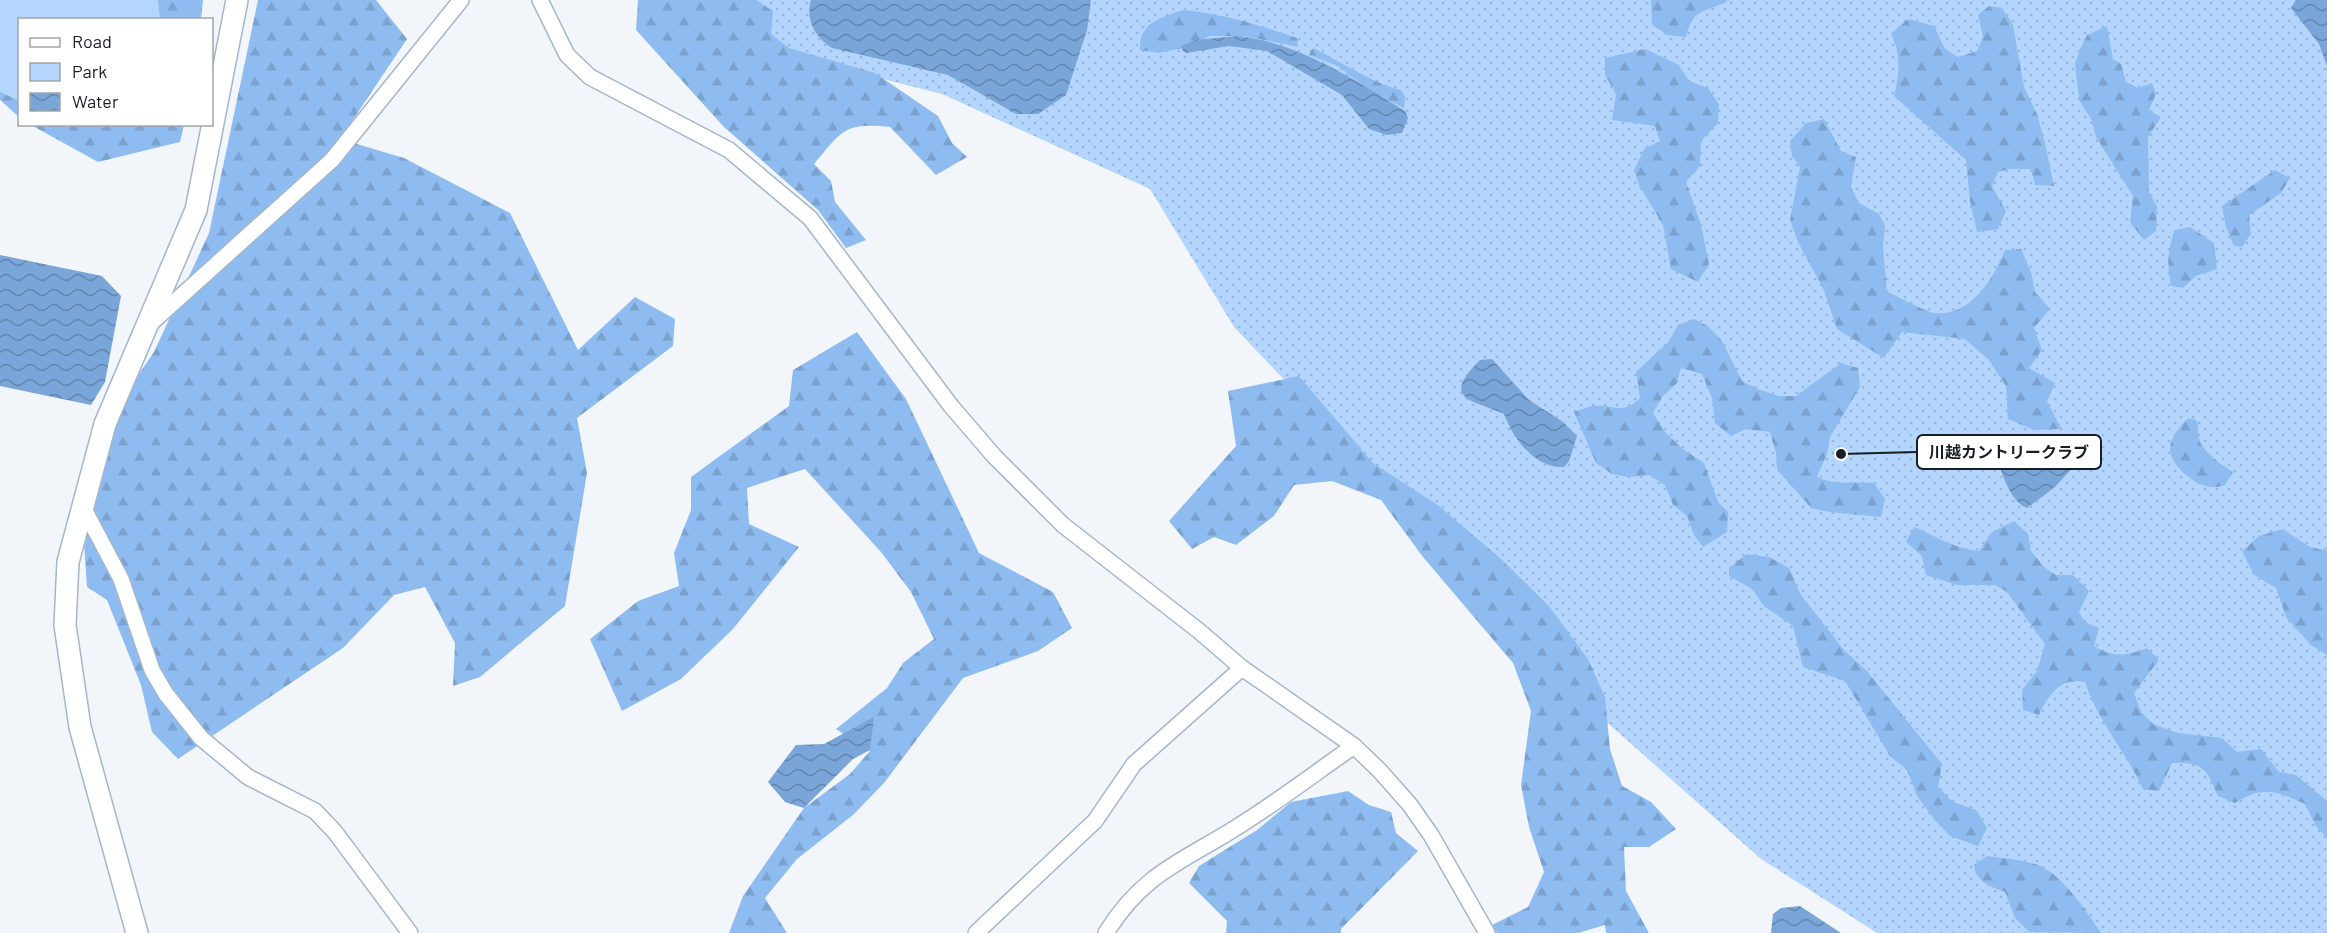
<svg xmlns="http://www.w3.org/2000/svg" width="2327" height="933" viewBox="0 0 2327 933" font-family="Barlow,'Noto Sans JP',sans-serif">
<defs>
<pattern id="grass-dots" width="8" height="8" patternUnits="userSpaceOnUse" patternTransform="scale(1.5)"><rect width="8" height="8" fill="#b3d5fe"/><path d="M2 2h.1M6 6h.1" fill="none" stroke="#99b6da" stroke-width="1.8" stroke-linecap="round"/></pattern>
<pattern id="forest-firs" width="22" height="20" patternUnits="userSpaceOnUse" patternTransform="scale(1.5)"><rect width="22" height="20" fill="#8fbcf0"/><path d="M5 1l3.5 6h-7zM16 11l3.5 6h-7z" fill="#7ba1ce"/></pattern>
<pattern id="water-waves" width="16" height="10" patternUnits="userSpaceOnUse" patternTransform="scale(1.5)"><rect width="16" height="10" fill="#79a5d8"/><path d="M0 5q4-4 8 0t8 0" fill="none" stroke="#6286af"/></pattern>
</defs>
<rect width="100%" height="100%" fill="#f2f6fb"/>
<path fill="url(#grass-dots)" d="M705,0h1622v933h-450l-116,-74 -177,-157 -109,-122 -241,-253 -84,-138 -208,-95 -165,-42z"/>
<path fill="url(#forest-firs)" d="M0,0h203l-2,19 -181,1 -1,97 -19,-17z
M258,0h118l31,39 -67,100 64,19 106,55 68,137 57,-53 40,22 -2,27 -96,72 10,55 -22,133 -85,71 -27,9 2,-43 -30,-56 -31,8 -51,53 -165,111 -26,-27 -11,-47 -34,-85 -20,-13 -7,-102 25,-61 49,-72 55,-119z
M638,0h118l17,11 -2,23 18,14 86,25 63,43 14,27 15,14 -31,18 -46,-48c-46,-5 -48,4 -76,37l17,17 4,21 31,38 -20,8 -28,-38 -94,-83 -88,-97z
M1651,0h78c-22,14 -35,4 -43,37l-18,-2 -16,-10z
M1989,6l13,2 11,17 11,62 13,27 8,29 9,43 -19,-1 -4,-16h-21l-12,3 -6,14 14,25 -8,18 -21,3 -7,-31 -4,-41 -72,-64c5,-22 8,-41 -3,-62l17,-15 26,7 11,23 13,8 19,-6 6,-14 -5,-22z
M1183,10c37,3 79,16 114,28l1,9 -53,-11h-35l-27,12 -24,5 -19,-3c-1,-28 21,-32 43,-40z
M2107,26l6,33 8,5 5,18 12,6 14,-5 4,11 -7,16 12,7 -13,20 1,56 8,13 -1,25 -12,9 -14,-18 3,-26 -37,-59 -5,-18 -12,-19 -4,-37 6,-16 6,-12z
M1313,48c27,13 61,36 88,42l4,7 -1,11 -36,-18 -30,-24 -29,-11z
M1645,49l34,16 10,16 19,7 11,16 -1,19 -17,18 -1,25 -14,16 15,43 8,39 -11,18 -27,-13 -8,-44 -24,-40 -5,-15 10,-21 16,-8 -5,-15 -43,-6 4,-26 -11,-19v-17z
M1824,119l17,32 15,6 -5,30 8,16 20,11 6,12 -2,21 4,45c11,4 39,20 47,21 37,4 59,-34 71,-63l16,-1 10,23 4,20 15,17 -16,19 8,22 -13,18 26,15 -8,19 15,27 -28,1 -26,-11 -2,-33 -18,-27 -23,-20 -63,-7 -18,26 -47,-29 -14,-41 -25,-46 -8,-22 10,-53 -8,-11 -2,-15 16,-18z
M31,125h153l-4,17 -82,20z
M2275,170l15,8 -9,15 -32,22 2,19 -9,13 -8,-1 -8,-19 -4,-21z
M2190,227l24,16 3,26 -21,7 -13,12 -12,-2c-4,-21 -4,-36 4,-56z
M1694,319l14,7 14,15 20,40 18,9 19,6h17l45,-33 17,5 2,19 -30,50 -3,17 -10,23c21,9 34,4 57,6l11,16 -4,18 -52,-5 -18,-4 -34,-39 -1,-16 -6,-21 -24,-3 -15,7 -16,-13 -3,-25 -10,-24 -21,-6 -4,15 -14,13 -10,17 12,19 18,17 21,14 14,39 10,10 -1,20 -24,15 -9,-12 -7,-19 -14,-11 -8,-20 -16,-10 -21,2 -16,-3 -16,-11 -22,-51c6,-2 13,-5 19,-6 21,-2 28,10 47,-8l-4,-26 33,-31 9,-16z
M857,332l49,67 73,154 74,39 19,36 -34,23 -75,27 -79,105 -31,32 -56,44 -32,39 22,35h-58l14,-37 61,-88 46,-34 20,-23 -34,-22 51,-41 16,-25 31,-24 -23,-47 -30,-40 -76,-83 -58,19 2,36 50,23 -66,82 -52,50 -59,32 -32,-72 48,-38 41,-15 -5,-33 17,-43v-33l98,-71 4,-36z
M1299,376l74,87 66,43 61,52 49,48 39,53 17,38 5,52 12,37 29,16 25,27 -27,18h-25l2,44 23,42h-43l-1,-8 -27,8h-81l-5,-8 36,-18 16,-35 -15,-45 -8,-42 10,-74 -18,-48 -90,-106 -42,-57 -49,-19 -38,4 -20,31 -38,29 -22,-8 -22,12 -23,-28 67,-75 -8,-55z
M2188,418l8,2c4,8 1,11 3,18 3,14 22,26 34,34l-8,13c-4,1 -10,3 -14,2 -15,-1 -39,-20 -41,-36 -1,-13 10,-24 18,-33z
M2014,521l14,13 3,17 13,16 12,8h17l16,16 -10,21 6,10 14,6 -5,18c19,12 33,10 53,2l12,12 -25,33 7,19 12,12 25,9 44,5 15,14 24,-3 18,23 17,3 31,26v37l-11,-12 -11,-22c-30,-13 -42,-19 -70,-1l-17,-7c-12,-28 -14,-34 -46,-33l-13,28 -16,-2c-17,-37 -46,-69 -58,-107 -24,-5 -36,12 -46,33l-16,-5 -1,-20 15,-19 8,-27 -38,-52 -12,-7h-38l-31,-10 -4,-19 -16,-14 8,-15c21,9 42,22 65,24l13,-19z
M2283,529l27,18 17,4v104l-16,-10 -25,-28 -10,-29 -22,-13 -12,-24 17,-15z
M1747,554l22,3 20,11 12,27 29,37 14,18 22,20 76,94 -4,23 15,15 23,8 11,18 -9,18 -28,-10 -16,-17 -17,-23 -10,-26 -17,-14 -45,-75 -42,-14 -10,-41 -29,-20 -12,-17 -23,-13v-8z
M1348,791l21,14 22,7 5,21 22,18 -77,78v4h-115l1,-12 -38,-38 10,-17 58,-36 34,-28z
M1987,856c16,2 35,4 51,9 24,9 49,47 63,68l-72,-1 -14,-14 -10,-26c-14,-5 -29,-10 -31,-27z"/>
<path fill="#b3d5fe" d="M0,0h158l2,19 -140,1 -1,81 -19,-9z"/>
<path fill="url(#water-waves)" d="M811,0h280l-4,30 -21,65 -28,19h-22l-68,-39 -116,-27c-17,-11 -27,-28 -21,-48z
M2296,0h31v66l-8,-22 -28,-36z
M1237,36c61,6 118,44 168,75l3,7 -6,15 -15,2 -18,-6 -27,-34 -75,-44 -38,-5 -43,7 -3,-2 -2,-5 15,-6z
M0,255l102,21 19,20 -16,86 -14,23 -91,-19z
M1492,359l37,41 34,22 14,14 -8,25 -5,6c-29,2 -51,-29 -60,-53 -35,-15 -63,-15 -24,-54z
M2037,441l21,1 19,7 1,13 -23,25 -28,21c-16,-6 -25,-33 -29,-48 11,-14 22,-18 39,-19z
M874,717l-4,33 -17,9 -49,49 -19,-6 -17,-20 28,-37 28,-1z
M1800,906l41,27h-70l2,-19 8,-6z"/>
<g fill="none" stroke-linecap="round" stroke-linejoin="round">
<defs>
<path id="street" d="M540,0l27,55 23,22 139,73 81,68 141,188 43,50 69,69 136,106 43,37 112,78 26,25 30,34 21,30 56,98
M151,323l181,-163 129,-160
M84,509l37,70 31,91 14,24 35,44 47,39 67,34 20,21 75,101
M976,933l119,-112 39,-57 108,-96
M1106,933c39,-64 84,-74 142,-113 36,-23 70,-49 106,-74"/>
<path id="secondary" d="M137,933l-57,-206 -15,-102 3,-63 37,-138 91,-214 41,-210"/>
</defs>
<use href="#street" stroke="#a3b6cd" stroke-width="18"/>
<use href="#secondary" stroke="#a3b6cd" stroke-width="24"/>
<use href="#street" stroke="#fff" stroke-width="15"/>
<use href="#secondary" stroke="#fff" stroke-width="21"/>
</g>
<path fill="none" stroke="#171e26" stroke-width="2" d="M1841 454L1917 452"/>
<circle fill="#171e26" stroke="#fff" stroke-width="2" cx="1841" cy="454" r="6"/>
<rect fill="#fff" stroke="#171e26" stroke-width="2" x="1917" y="435" width="184" height="34" rx="6"/>
<g font-size="16" text-anchor="middle" font-weight="bold" fill="#171e26">
<text x="2009" y="458">川越カントリークラブ</text>
</g>
<rect x="18" y="18" width="195" height="108" fill="#ffffff" stroke="#a2a5a8" stroke-width="1.5"/>
<rect x="30" y="38" width="30" height="9" fill="#ffffff" stroke="#a2a5a8" stroke-width="1.5"/>
<text x="72" y="48" font-size="18" fill="#171e26">Road</text>
<rect x="30" y="63" width="30" height="18" fill="#b3d5fe" stroke="#a2a5a8" stroke-width="1.5"/>
<text x="72" y="78" font-size="18" fill="#171e26">Park</text>
<rect x="30" y="93" width="30" height="18" fill="url(#water-waves)" stroke="#a2a5a8" stroke-width="1.5"/>
<text x="72" y="108" font-size="18" fill="#171e26">Water</text>
</svg>
